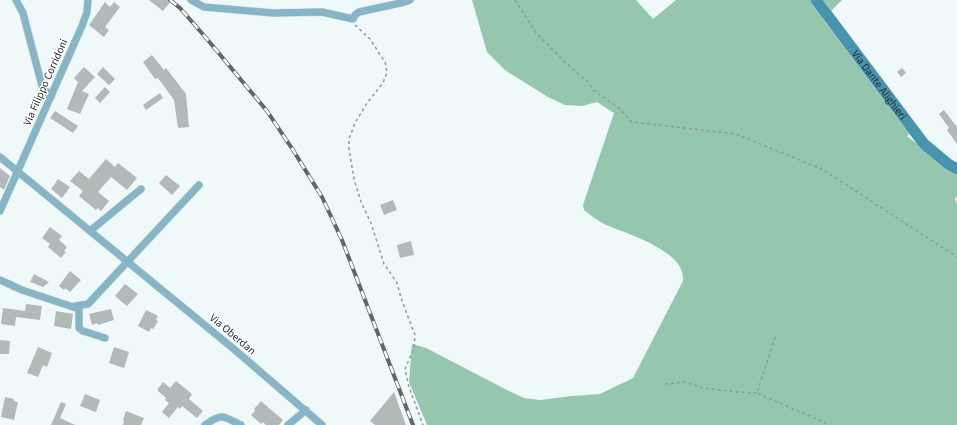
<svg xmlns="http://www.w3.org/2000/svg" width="957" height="425" viewBox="0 0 957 425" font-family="'Source Sans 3',sans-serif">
<rect width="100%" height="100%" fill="#eff9fa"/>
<path fill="#94c7ad" d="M472,0h164l17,19 23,-19h166l-19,19 89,113 -5,4 32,25 18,12v23l-2,3 2,5v221h-530l-18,-43 3,-38 14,4 83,43 15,7 16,2 32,-4 28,-2 33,-16 50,-97c3,-31 -57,-47 -79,-57 -7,-4 -14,-9 -20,-14l-1,-5 31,-92 -17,-11 -15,4 -17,-1 -17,-8 -43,-27 -18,-18z"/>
<path fill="#b1bab8" d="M149,0h23l-9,11z
M105,2l5,5 4,-5 6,5 -15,20 4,3 -5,7 -15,-12z
M152,55l12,15 2,-2 20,26 3,33 -11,1 -4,-28 -16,-22 -3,1 -12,-17z
M84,67l11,10 -13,14 7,3 -9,20 -13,-5 11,-27 -4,-4z
M103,67l12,12 -6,6 -12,-11z
M902,68l4,5 -5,4 -4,-5z
M105,87l5,5 -10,11 -5,-5z
M160,93l3,5 -17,12 -3,-5z
M944,110l13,17v17l-10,-14 2,-2 -10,-14z
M55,111l23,15 -5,7 -23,-15z
M106,159l9,8 3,-4 19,15 -10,12 -16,-13 -13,15 11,9 -8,10 -3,-3 -2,2 -17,-14 4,-5 -13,-10 9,-10 10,8z
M0,168l10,8 -6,14 -4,-3z
M166,175l14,11 -8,9 -13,-12z
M58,179l12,8 -8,11 -11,-9z
M393,200l4,10 -13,5 -4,-10z
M50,227l12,9 -3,4 8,7 -3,4 2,1 -5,6 -13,-11 2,-3 -8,-6z
M411,241l3,14 -14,3 -3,-13z
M70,271l11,9 -11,12 -5,-4 -1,2 -5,-4z
M34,274l15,8 -6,5 -13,-5z
M125,284l13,10 -11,12 -12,-10z
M26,304l16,2 -2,14 -24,-3 -1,9 -14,-2 2,-16 22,3z
M111,309l3,11 -16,5 -1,-2 -5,2 -3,-11z
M146,310l12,6 -2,4 2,1 -5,8 -2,-1 -2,4 -11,-6z
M56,311l17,3 -2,15 -17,-3z
M0,340l10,1 -1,13h-9z
M38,347l14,6 -5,14 -4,-2 -5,12 -11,-4z
M114,347l15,5 -5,16 -15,-5z
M176,381l16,13 -3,5 14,12 -6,7 -15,-12 -2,3 -2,-2 -9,11 -7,-6 7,-9 -4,-3 1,-2 -9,-8 6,-8 7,6z
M394,392l12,33h-31l-5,-4z
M85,394l15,6 -4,12 -16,-6z
M5,397l9,2v2l4,1 -4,18 -13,-3z
M261,401l22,19 -4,5h-13l-3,-3 -2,2 -10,-9 4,-4 -1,-2z
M61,402l5,2 -6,14 15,7h-24z
M126,411l18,7 -3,7h-18l1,-4 -1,-1z"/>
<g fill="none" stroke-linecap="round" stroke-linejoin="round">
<defs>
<path id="street" d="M16,0l7,13 19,73 9,11
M191,0l13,7 69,6 49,-1 31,7 2,-4 4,-3 46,-10 5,-2
M0,157l235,193 87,75
M0,211l82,-185 5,-14 1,-12
M90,231l51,-42
M0,280l22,10 57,19v19l4,3 22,7
M75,306l13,-2 111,-119
M205,425c17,-12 18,-9 36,0
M288,425l18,-15"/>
<g id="secondary">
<path id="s1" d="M816,0l108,144 24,20 9,5"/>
</g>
</defs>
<use href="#street" stroke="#cbd4d5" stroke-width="8"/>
<use href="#secondary" stroke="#cbd4d5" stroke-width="12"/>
<path stroke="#92999a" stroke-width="1.5" stroke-dasharray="3 3" stroke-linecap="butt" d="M515,0l21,33 30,30 23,20 4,7 26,18 13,14 104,12 86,35 135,88
M355,25l16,15 6,10 8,12 2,10 -4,11 -16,20 -12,20 -6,16v10l5,30 7,23 10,21 13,41 13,19 5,18 13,34 -1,13 -9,21 4,18 14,38
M775,337l-18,56 73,32
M665,384l21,-2 17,6 35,4 19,1"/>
<use href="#street" stroke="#86b5c6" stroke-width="7"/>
<use href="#secondary" stroke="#4794ae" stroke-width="11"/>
<defs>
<path id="rail" d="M170,0l10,8 27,31 60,72 26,39 29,47 20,43 71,185"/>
</defs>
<use href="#rail" stroke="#616767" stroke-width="4"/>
<use href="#rail" stroke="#fff" stroke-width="2.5" stroke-dasharray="8" stroke-linecap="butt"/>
</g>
<g text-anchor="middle" stroke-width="3" stroke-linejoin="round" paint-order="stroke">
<g font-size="11" fill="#262a2a" stroke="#fff">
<text transform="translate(45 82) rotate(-66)" y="4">Via Filippo Corridoni</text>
<text dy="4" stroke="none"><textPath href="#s1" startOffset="106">Via Dante Alighieri</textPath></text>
<text transform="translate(233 334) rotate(40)" y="4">Via Oberdan</text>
</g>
</g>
</svg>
